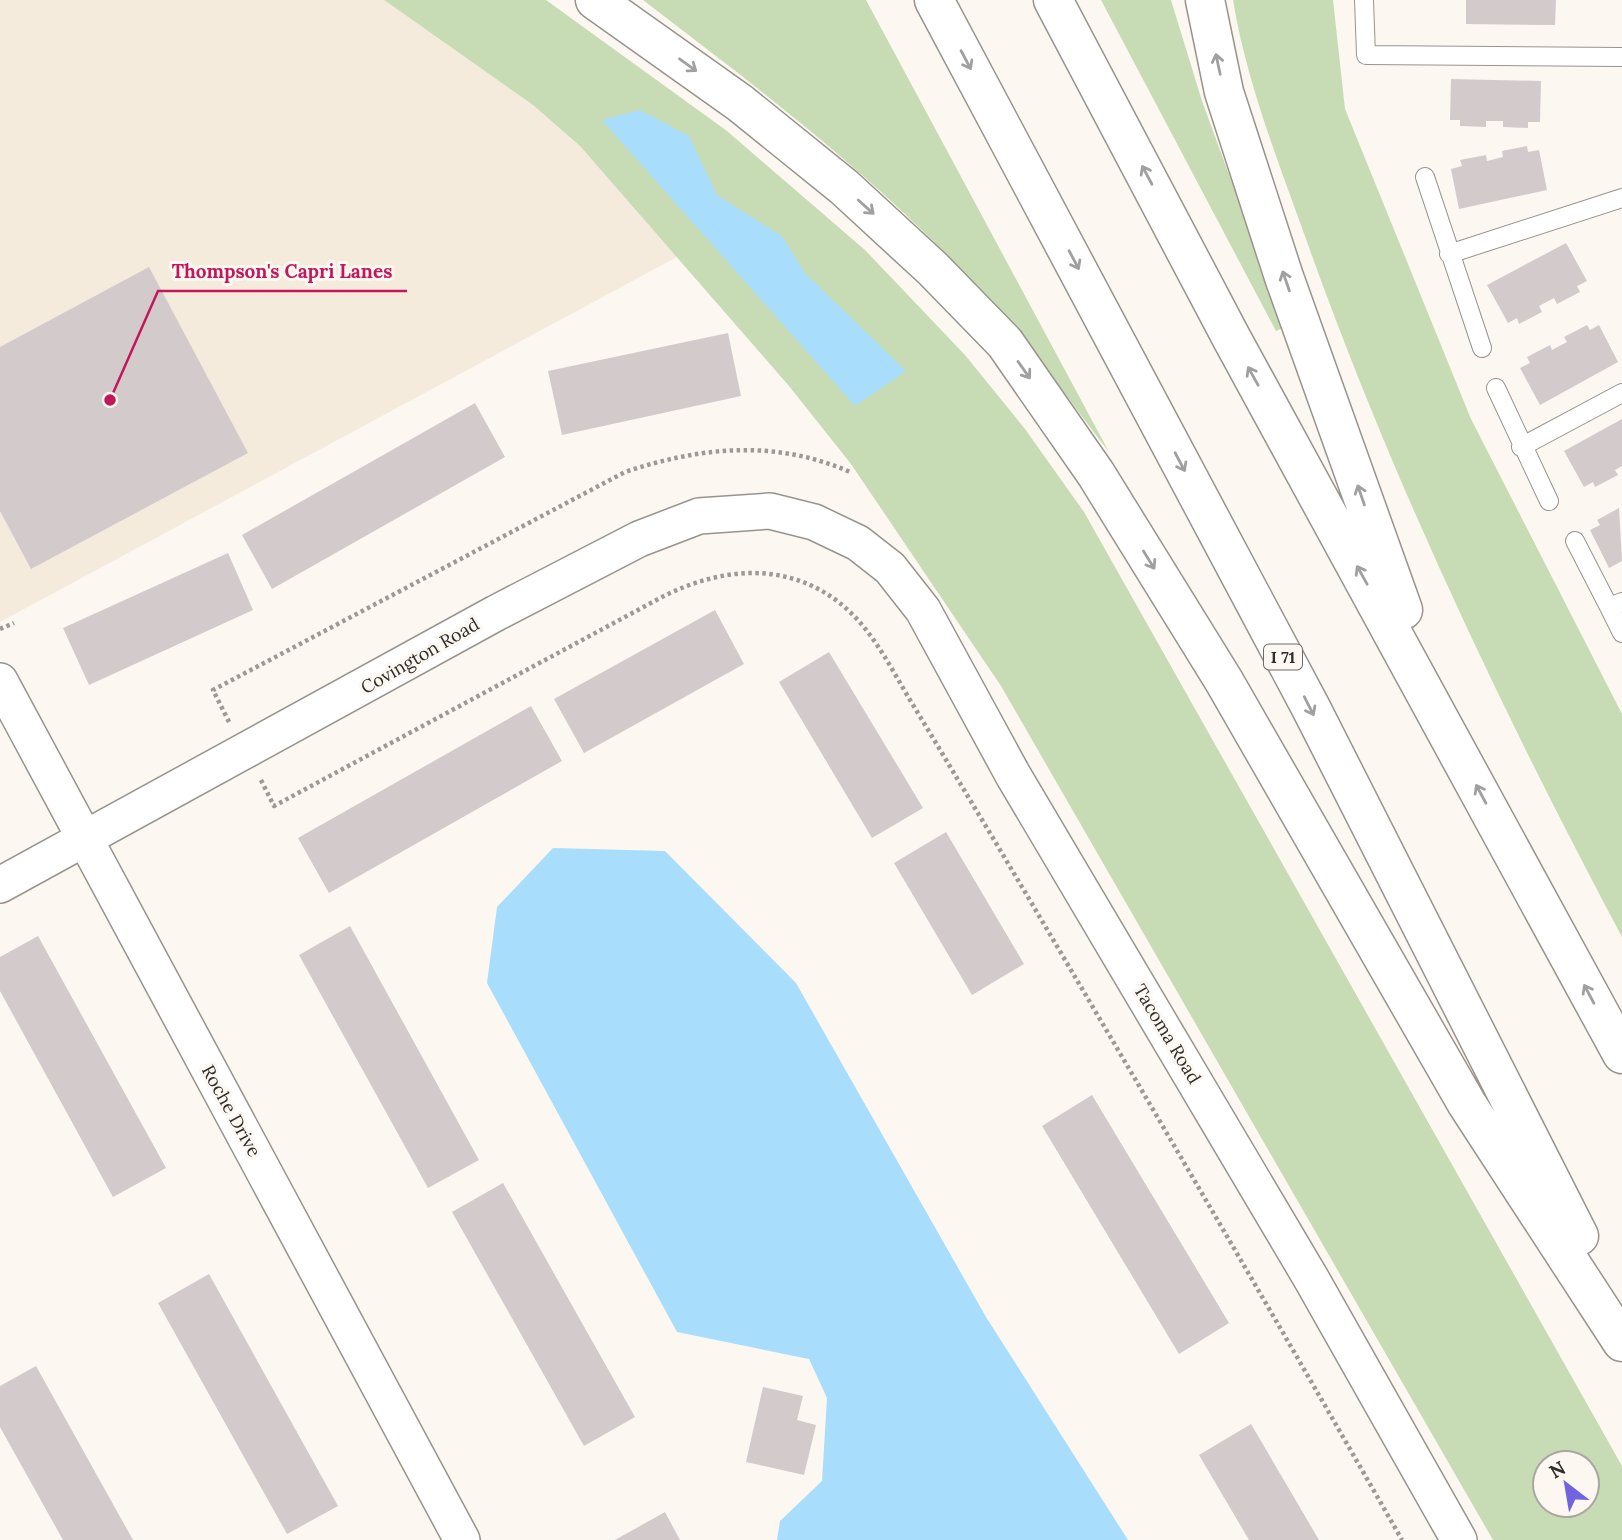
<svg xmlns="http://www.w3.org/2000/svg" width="1622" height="1540" viewBox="0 0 1622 1540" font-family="Lora,serif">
<rect width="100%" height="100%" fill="#fcf7f0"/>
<path fill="#f4ebdd" d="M0,0h384l149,105 47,41 97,111 -677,365z"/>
<path fill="#c7dcb5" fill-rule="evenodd" d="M384,0h162l181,131 138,119 100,105 60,74 59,83 538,954v74h-129l-492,-854 -150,-222 -62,-78 -209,-240 -47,-41zM1545,1463h42v42h-42z
M643,0h223l243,452c-33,-43 -65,-88 -101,-130 -104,-124 -237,-224 -365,-322z
M1101,0h70l31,101 83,226 -9,4z
M1233,0h100l12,109 126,310 151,295v223c-118,-222 -226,-448 -311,-684 -29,-82 -64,-167 -78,-253z"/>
<path fill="#a8defc" d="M640,110l49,26 28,59 65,41 22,36 102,99 -51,35 -253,-286z
M553,848l112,3 131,132 190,334 142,223h-351l3,-19 42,-40 5,-83 -18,-39 -132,-27 -190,-349 10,-76z"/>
<path fill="#d3cacc" d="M1466,0h90l-1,25 -89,-1z
M1451,79l90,2 -1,41h-12v6l-25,-1v-6h-17v6l-26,-1v-6h-10z
M1527,146l1,6 11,-2 8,40 -88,19 -8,-40 11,-3 -2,-6 26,-5 1,6 16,-4 -1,-6z
M1566,243l21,38 -10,5 3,6 -23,12 -3,-6 -15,8 3,6 -23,12 -2,-6 -9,5 -21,-38z
M149,267l99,186 -217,116 -31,-58v-164z
M1587,325l3,5 9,-5 19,37 -78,43 -20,-37 10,-5 -3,-6 23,-12 2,5 15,-8 -3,-5z
M728,333l13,63 -179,39 -14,-64z
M475,403l30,54 -233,132 -30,-54z
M1622,419v47l-7,4 3,5 -23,12 -2,-5 -9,5 -20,-36z
M1619,508l3,53 -13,7 -19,-38 10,-5 -3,-5z
M228,553l25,57 -164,75 -26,-57z
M715,610l29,54 -160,89 -30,-54z
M829,652l94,156 -51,30 -93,-156z
M531,706l31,55 -233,132 -31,-55z
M946,832l78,132 -52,31 -78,-132z
M350,926l129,234 -51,28 -129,-233z
M38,936l128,232 -53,29 -113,-206v-34z
M1092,1095l137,228 -50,31 -137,-228z
M503,1183l132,234 -51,29 -132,-234z
M209,1274l129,232 -51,28 -129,-231z
M36,1366l97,174h-70l-63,-113v-41z
M763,1387l40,9 -6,24 19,5 -12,50 -58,-13z
M1251,1424l68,116h-70l-50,-85z
M665,1512l15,28h-65z"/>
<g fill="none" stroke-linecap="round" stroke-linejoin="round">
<defs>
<path id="lane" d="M1364,0l2,55 256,2
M1425,177l57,171
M1449,254l173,-56
M1496,388l53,113
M1521,447l101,-54
M1575,541l34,66
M1622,602l-13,5 13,26"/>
<path id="street" d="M0,681l462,859
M0,885l496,-272 143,-74 60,-23 71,-5 44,11 44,21 32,25 33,42 90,165 299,505 147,260"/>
<path id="highway" d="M595,0l145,103 104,84 89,82 72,74 91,131 128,207 243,423 155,238
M934,0l377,708 268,528
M1053,0l179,339 390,715
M1205,0l19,92 60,185 119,333"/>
</defs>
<use href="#lane" stroke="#98948d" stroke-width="20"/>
<use href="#street" stroke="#98948d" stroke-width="38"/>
<use href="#highway" stroke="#98948d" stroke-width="41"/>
<path stroke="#9d9995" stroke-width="4.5" stroke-dasharray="3.5 3.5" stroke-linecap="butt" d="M0,629l14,-6
M229,722l-16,-32 412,-218c75,-25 150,-33 225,0
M261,780l13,26 388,-209c55,-28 118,-36 171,1 36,25 55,65 77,102 28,46 55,92 83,138 138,233 275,467 409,702"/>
<use href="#lane" stroke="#fff" stroke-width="18"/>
<use href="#street" stroke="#fff" stroke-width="35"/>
<use href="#highway" stroke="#fff" stroke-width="38"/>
</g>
<defs><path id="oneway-shaft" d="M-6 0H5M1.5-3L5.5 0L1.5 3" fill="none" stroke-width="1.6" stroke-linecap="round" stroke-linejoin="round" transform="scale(1.75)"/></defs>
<g stroke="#a1a0a0">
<use href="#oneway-shaft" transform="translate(966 60) rotate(62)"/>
<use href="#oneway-shaft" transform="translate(1218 64) rotate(-102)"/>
<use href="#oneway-shaft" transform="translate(688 65) rotate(36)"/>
<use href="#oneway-shaft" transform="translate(1147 175) rotate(-118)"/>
<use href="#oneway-shaft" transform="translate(866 207) rotate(42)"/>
<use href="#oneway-shaft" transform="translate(1074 260) rotate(62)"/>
<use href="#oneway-shaft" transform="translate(1286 281) rotate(-109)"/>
<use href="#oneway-shaft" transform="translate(1024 370) rotate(55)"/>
<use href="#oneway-shaft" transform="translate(1253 376) rotate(-119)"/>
<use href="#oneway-shaft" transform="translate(1180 462) rotate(62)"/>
<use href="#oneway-shaft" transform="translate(1361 495) rotate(-109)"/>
<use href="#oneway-shaft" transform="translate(1149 560) rotate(58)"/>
<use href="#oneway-shaft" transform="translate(1362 575) rotate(-119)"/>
<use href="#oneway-shaft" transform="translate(1309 706) rotate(63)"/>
<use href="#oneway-shaft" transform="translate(1481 794) rotate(-118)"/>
<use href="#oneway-shaft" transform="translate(1589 994) rotate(-118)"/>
</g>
<g text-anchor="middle" stroke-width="6" stroke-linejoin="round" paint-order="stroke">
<rect fill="#fcf7f0" stroke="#6c6a66" stroke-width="2" x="1264" y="644.5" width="38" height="25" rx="5"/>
<g font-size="16" font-weight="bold" fill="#2f2d2b">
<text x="1283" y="663">I 71</text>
</g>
<g font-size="18" fill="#2f2d2b" stroke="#fcf7f0">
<text transform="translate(420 656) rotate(-30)" y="6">Covington Road</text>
<text transform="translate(1167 1034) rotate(59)" y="6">Tacoma Road</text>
<text transform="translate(231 1111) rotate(61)" y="6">Roche Drive</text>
</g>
</g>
<path fill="none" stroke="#c2185b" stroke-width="2.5" d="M110 400L158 291H407"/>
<circle fill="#c2185b" stroke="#fcf7f0" stroke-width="2.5" cx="110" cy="400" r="7"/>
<g font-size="19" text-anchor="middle" font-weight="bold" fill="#c2185b" stroke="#fcf7f0" stroke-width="6" stroke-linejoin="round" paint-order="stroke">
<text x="282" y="278">Thompson's Capri Lanes</text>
</g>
<g transform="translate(1566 1484) rotate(329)"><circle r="33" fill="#fcf7f0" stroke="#aaa6a1" stroke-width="2"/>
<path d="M0-5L12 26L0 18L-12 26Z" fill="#7264df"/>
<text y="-10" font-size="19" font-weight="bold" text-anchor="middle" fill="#2f2d2b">N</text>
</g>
</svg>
